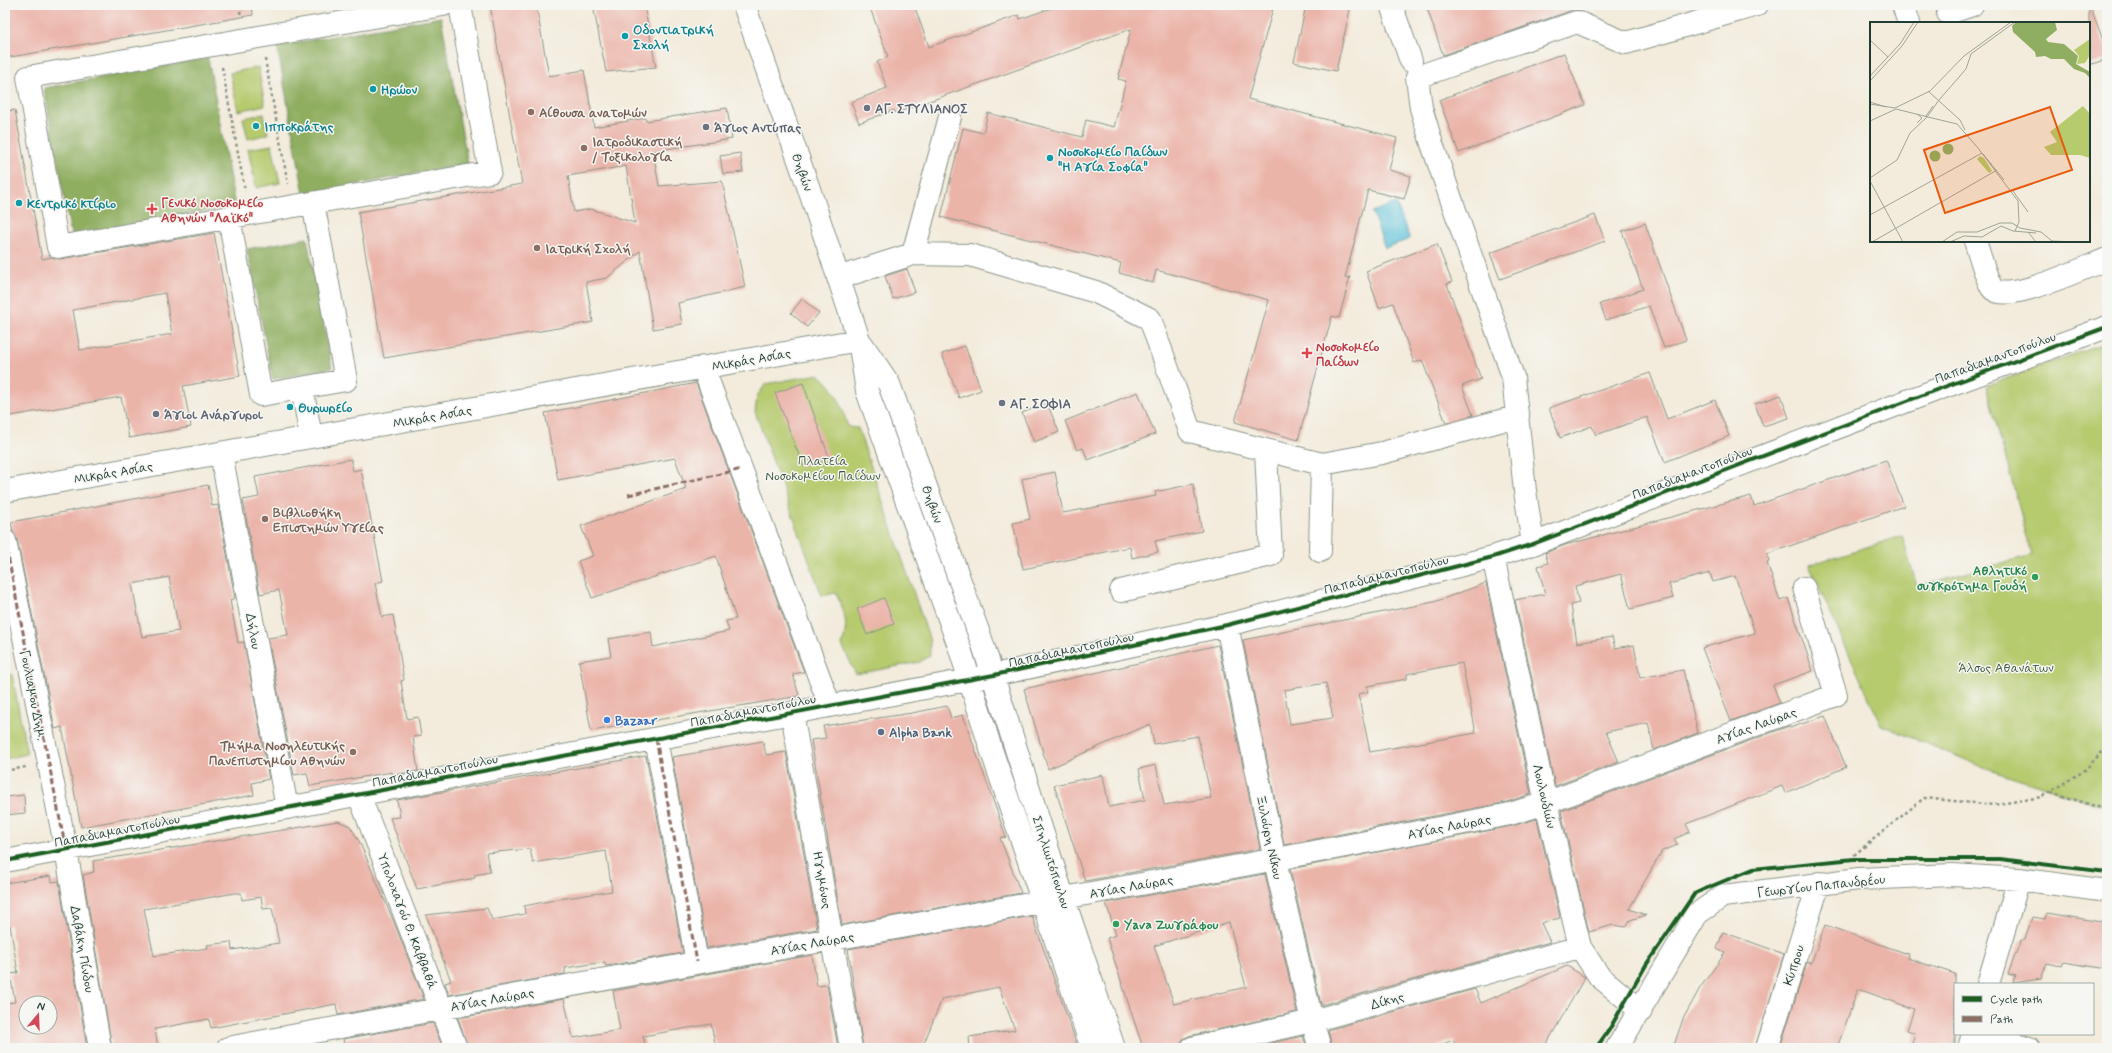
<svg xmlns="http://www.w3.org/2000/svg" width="2112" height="1053" viewBox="0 0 2112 1053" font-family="Mynerve,sans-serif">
<rect width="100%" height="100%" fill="#f6f6f2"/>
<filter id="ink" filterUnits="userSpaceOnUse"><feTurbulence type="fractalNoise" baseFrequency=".025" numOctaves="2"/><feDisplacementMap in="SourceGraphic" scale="8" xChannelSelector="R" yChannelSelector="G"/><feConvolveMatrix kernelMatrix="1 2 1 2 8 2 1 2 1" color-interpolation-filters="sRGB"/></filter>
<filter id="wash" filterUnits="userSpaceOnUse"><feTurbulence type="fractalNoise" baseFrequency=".012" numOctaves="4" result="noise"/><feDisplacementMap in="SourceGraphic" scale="16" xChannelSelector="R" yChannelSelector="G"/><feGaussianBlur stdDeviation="0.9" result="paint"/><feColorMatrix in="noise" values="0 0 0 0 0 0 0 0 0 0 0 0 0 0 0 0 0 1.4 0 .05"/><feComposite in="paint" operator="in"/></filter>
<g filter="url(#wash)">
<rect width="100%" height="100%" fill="#f3ebdb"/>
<path fill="#b6ca6e" stroke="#6a8451" d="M258,67l7,38 -27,6 -8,-38z
M264,114l4,20 -20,5 -5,-21z
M272,145l8,38 -24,5 -8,-39z
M2107,342v465l-124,-40 -102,-42 -72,-160 93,-29 15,50 115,-31 -46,-169z
M819,374c18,16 22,30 29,53l10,1 72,213v14l-10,7 -64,12 -14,-29c7,-24 3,-30 -6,-52l-14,3 -67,-184 2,-16 9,-12z
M12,674l15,80 -22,5v-83z"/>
<path fill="#90ae61" stroke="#58764a" d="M441,17l27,147 -164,30 -27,-148z
M208,58l27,148 -164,29 -27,-147z
M307,238l25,130 -59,11 -26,-130z"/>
<path fill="#5ac1d8" stroke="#3c7f86" d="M1396,203l14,36 -25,9 -13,-36z"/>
<g id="blocks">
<path fill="#ebb4a9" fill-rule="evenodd" d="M5,5h247l1,10 -248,43z
M490,5h46l13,71 35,-6 10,57 51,-9 1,3 81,-13 5,31 -79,12 6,35 63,-5 23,106 -67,16 4,21 -29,5 -13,-78 -33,27 -21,4 7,40 -209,36 -26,-146 164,-28zM626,166l9,57 -44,-14 -17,3 -6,-36z
M593,5h51l12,62 -50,5z
M869,5h45l15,42 90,-32 1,4 40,-14h214l-26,94 149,39 -8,32 22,6 -7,23 -36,-9 -23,88 5,-1 -11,41 -7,-2 -34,124 -63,-18 34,-122 -113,-30 -3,13 -34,-10 2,-10 -180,-46 22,-89 20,5 5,-20 94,24 4,-17 28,7 12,-46 -8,-2 13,-50 -235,84 -2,-3 -35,13 -8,-21 36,-14 -10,-26 11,-5z
M1306,5h45l-15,66 -42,-9z
M1426,5h160l1,4 -14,1 -130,45z
M2089,8h2l16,43v8l-18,6z
M1564,53l21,52 -126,48 -20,-53z
M15,110l27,149 10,-2 8,2 154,-26 26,143 -57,10 8,41 -62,11 -8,-41 -116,20v-306zM165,293l7,41 -92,16 -7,-40z
M740,153l3,19 -20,2 -3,-18z
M1595,215l10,26 -105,38 -10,-26z
M1645,223l41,117 -22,8 -15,-42 -43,14 -6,-16 43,-15 -21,-58z
M1437,244l15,38 -5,2 34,95 -19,7 11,29 -27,8 -24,-63 -8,3 -21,-60 -14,5 -13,-37z
M907,269l8,23 -22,7 -8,-23z
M802,299l17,14 -12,14 -16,-14z
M965,346l16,44 -22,8 -17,-44z
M1650,373l17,46 48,-19 14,36 -64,26 -18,-45 -51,18 -4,-9 -32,12 -11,-30z
M696,383l108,289 -11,2 6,22 -208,35 -12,-70 32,-5 -3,-17 43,-7 2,15 76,-16 -3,-10 10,-2 -20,-63 -124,42 -14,-37 15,-5 -12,-30 105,-37 -11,-31 -117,22 -13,-67z
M803,383l26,74 -26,9 -28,-73z
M1138,392l17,42 -67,26 -5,-12 -6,2 -12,-29z
M1781,395l8,23 -26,8 -8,-22z
M1047,403l12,29 -25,10 -12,-29z
M351,459l2,12 8,-2 22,112 -8,2 7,34 11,-2 11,65 -3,1 6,38 11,-2 3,19 -8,1 5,34 -25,4 -1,-3 -82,14 -3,-13 -13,2 -26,-137 20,-3 -9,-45 -19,4 -17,-94 16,-3 -4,-20z
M1886,460l18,46 -137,48 2,8 -2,1 13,38 8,-3 25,73 -40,14 7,18 -49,18 -29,-73 53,-15 -20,-57 -22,6 -3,-9 -41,11 4,14 -43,11 -9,-35 -46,12 4,17 -8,2 6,38 35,-6 3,11 19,-3 6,33 43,-8 15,63 -44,17 -6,-27 -42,9 13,30 -64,24 -40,-186 30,-6 -7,-28 10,-3 -3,-10 20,-8 186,-49 3,10z
M1055,472l8,41 93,-17 -1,-4 38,-8 9,47 -47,10 3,11 -26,6 -2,-11 -107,22 -10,-46 17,-4 -8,-40z
M208,485l4,21 6,-1 17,93 -5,2 8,43 6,-1 25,137 -17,4 2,12 -173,32 -19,-100 -7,2 -38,-190 -4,-7 -2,-10zM169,577l10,54 -37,6 -10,-53z
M1486,583l45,211 -24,8 -223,43 -41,-205 191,-38zM1462,663l14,70 -106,19 -12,-58 10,-2 -1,-6 40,-7v-5zM1326,683l7,35 -43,6 -6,-34z
M884,598l10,26 -27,11 -10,-26z
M1218,645l42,204 -175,32 -31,-96 49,-10 6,32 36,-7 -6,-31 17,-4 8,40 47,-7 -13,-62 -44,8 -4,-20 -102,45 -24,-80z
M947,706l4,12 12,-3 43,122 -6,1 21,55 -179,32 -31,-185 15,-2 -3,-12 89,-13z
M1825,716l21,51 -61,26 -3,-7 -96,38 4,8 -16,7 4,6 -16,6 -33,58 17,6 -16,5 -4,7 -13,-2 -24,7 -28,-121 228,-85 1,2z
M763,741l3,14 20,-3 31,177 -110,19 -35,-191z
M646,756l37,197 -77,13 -1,-4 -40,6v6l-116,21 -4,-12 6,-2 -25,-66 61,-7 5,12 33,-6 -1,-8 35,-7 53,-8 -6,-40 -73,12 -3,-14 -44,4 4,19 -16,3 1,3 -58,11 -27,-71 10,-1 -3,-17z
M24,795l1,18 -20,2v-18z
M1537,819l23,99 -19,5 9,19 -229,63 -31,-136 222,-43z
M338,821l12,5 9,15 35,81 30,77 -86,16 -2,-11 -125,24 -2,-9 -54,10 3,19h-46l-29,-173 11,-3 -1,-11zM235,893h6l1,7 19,-3 2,12 9,-1 7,35 -47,7 -1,-8 -24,3 1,3 -54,8 -10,-47z
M1265,874l32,138 -108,24 -6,3 -3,6 -11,3h-26l-36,-110 9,-3 -10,-32zM1229,922l17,65 -72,17 -20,-58z
M51,876l1,6 7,-1 28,167h-82v-45l10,-1 -5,-28 8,-1 -8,-48 -5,1v-43zM26,1003h24v24h-24z
M2047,913l60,10v46l-44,-7 -2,4 -14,-3 -6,16 -28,4 2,-7 -7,-2 13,-34h4l7,-23 13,2z
M1032,916l46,132h-108l-1,-11 46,-7 -16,-43 -57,12 -20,49h-59l-15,-99z
M1825,925l83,29 -1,4 48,16v74h-44l4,-15 -8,-3 7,-21 -56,-20 -21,59h-57l27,-86 4,2z
M1723,932l61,22 -29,94h-82l10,-29 17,-31 25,-35 -8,-4z
M812,955l5,31 10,-1 11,63h-122l-5,-24 -68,12 3,12h-178l-10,-30 106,-19 9,39 47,-8 -7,-39z
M1567,966l18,11 -38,66 -11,5h-79l-4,-8 -20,8h-101l-4,-18 147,-41 6,14z
M433,1023l10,25h-98l-2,-9z
M1303,1036l4,12h-58z"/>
</g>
</g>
<g filter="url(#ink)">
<use href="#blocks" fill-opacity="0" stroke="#899488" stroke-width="1"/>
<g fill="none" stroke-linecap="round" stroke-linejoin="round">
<defs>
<path id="minor" d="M443,5l-415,72 30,170 432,-75 -30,-167
M744,5l65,184 50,151 8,51 93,258 31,100 101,299
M1391,5l20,56
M1903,5l6,18
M1948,13l24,-8
M229,217l32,178 85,-15 -33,-177
M1975,241c4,11 11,38 17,47 12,18 96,-22 115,-29
M913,254l37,-137
M838,278l75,-24 57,1 126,37 54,27 40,112 132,33 60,-11 136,-37
M862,344l27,40 94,261 80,252 51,151
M703,367l127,339
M302,388l9,49
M221,453l66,355
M5,491l854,-151
M5,541l61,309 34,198
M1533,544l-8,-53 -12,-114 -81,-233 -11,-36 -4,-31 160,-55 49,21 131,-38
M1320,551l2,-87
M1493,557l53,246 34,144 19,29 42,35
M1121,591l150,-36 -5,-104
M1227,625l48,236 37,160 8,27
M792,713l59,335
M656,739l41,223
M359,795l97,253
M5,861l989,-186 233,-50 266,-68 40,-13 403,-154 171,-63
M1988,984l31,-105
M1985,1034l44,14
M228,1048c427,-81 856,-149 1282,-234l36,-11 290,-108 -32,-107
M1192,1048l120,-27 268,-74
M1617,1048l80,-134 26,-18 136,-17 93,-4 67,4 88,12
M1767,1048l52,-165
M1969,1048l4,-14"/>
</defs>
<use href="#minor" stroke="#899488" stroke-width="24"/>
<path stroke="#899488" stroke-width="2.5" stroke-dasharray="3 3" stroke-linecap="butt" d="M239,5l2,12
M265,59l23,125
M222,67l23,124
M5,771l21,-4
M2051,792l56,18
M1854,855l70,-57 70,7 47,-8 43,-26 17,-18 6,-3"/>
<use href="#minor" stroke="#fff" stroke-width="22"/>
<path stroke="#8d6e63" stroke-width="3" stroke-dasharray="6 3" stroke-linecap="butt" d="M628,495l114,-26
M5,541l61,309
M656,739l41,223"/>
<defs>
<path id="cycleway" d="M5,861l989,-186 233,-50 266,-68 40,-13 403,-154 171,-63
M1596,1048l13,-18 37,-65 49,-72 58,-24 101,-10h146l107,13"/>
</defs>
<use href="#cycleway" stroke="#f6f6f2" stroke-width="6"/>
<use href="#cycleway" stroke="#1b5e20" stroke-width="4"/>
</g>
</g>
<g fill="#0f9aa8" stroke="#f6f6f2" stroke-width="1.5">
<circle cx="625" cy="36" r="4"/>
<circle cx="373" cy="89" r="4"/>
<circle cx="256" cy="126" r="4"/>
<circle cx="1050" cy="158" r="4"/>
<circle cx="19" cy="203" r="4"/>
<circle cx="290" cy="407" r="4"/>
</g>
<g fill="#6b7280" stroke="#f6f6f2" stroke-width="1.5">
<circle cx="867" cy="108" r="4"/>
<circle cx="706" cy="127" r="4"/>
<circle cx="1002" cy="403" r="4"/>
<circle cx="156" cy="414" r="4"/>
</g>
<g fill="#8d6e63" stroke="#f6f6f2" stroke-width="1.5">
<circle cx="531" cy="112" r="4"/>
<circle cx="584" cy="148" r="4"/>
<circle cx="537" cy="248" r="4"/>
<circle cx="265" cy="519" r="4"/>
<circle cx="353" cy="752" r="4"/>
</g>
<g fill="#e0444e" stroke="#f6f6f2" stroke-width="1.5">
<path d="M150 203h4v4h4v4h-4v4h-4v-4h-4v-4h4z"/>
<path d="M1305 347h4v4h4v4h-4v4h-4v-4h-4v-4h4z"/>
</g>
<g fill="#2e9e5b" stroke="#f6f6f2" stroke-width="1.5">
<circle cx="2035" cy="577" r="4"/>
<circle cx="1116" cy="924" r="4"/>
</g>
<circle fill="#3f7fe0" stroke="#f6f6f2" stroke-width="1.5" cx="607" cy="720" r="4"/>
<circle fill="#5c6f8a" stroke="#f6f6f2" stroke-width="1.5" cx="881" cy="732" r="4"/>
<g text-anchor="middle" stroke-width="3" stroke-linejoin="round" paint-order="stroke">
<g font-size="13" font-weight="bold" fill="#0d838f" stroke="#f6f6f2" text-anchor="start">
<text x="633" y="34">Οδοντιατρική<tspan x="633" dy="15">Σχολή</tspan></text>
<text x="381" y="94">Ηρώον</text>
<text x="264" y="131">Ιπποκράτης</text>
<text x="1058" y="156">Νοσοκομείο Παίδων<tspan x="1058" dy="15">"Η Αγία Σοφία"</tspan></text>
<text x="27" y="208">Κεντρικό κτίριο</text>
<text x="298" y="412">Θυρωρείο</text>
</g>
<g font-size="13" font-weight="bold" fill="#5b616d" stroke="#f6f6f2" text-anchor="start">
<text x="875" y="113">ΑΓ. ΣΤΥΛΙΑΝΟΣ</text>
<text x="714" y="132">Άγιος Αντύπας</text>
<text x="1010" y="408">ΑΓ. ΣΟΦΙΑ</text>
<text x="164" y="419">Άγιοι Ανάργυροι</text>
</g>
<g font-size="13" font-weight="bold" fill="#785e54" stroke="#f6f6f2" text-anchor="start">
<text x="539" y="117">Αίθουσα ανατομών</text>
<text x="592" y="146">Ιατροδικαστική<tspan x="592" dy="15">/ Τοξικολογία</tspan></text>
<text x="545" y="253">Ιατρική Σχολή</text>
<text x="273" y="517">Βιβλιοθήκη<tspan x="273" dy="15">Επιστημών Υγείας</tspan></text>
<text x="345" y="750" text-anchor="end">Τμήμα Νοσηλευτικής<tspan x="345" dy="15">Πανεπιστημίου Αθηνών</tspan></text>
</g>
<g font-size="13" fill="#1f3d34" stroke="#f6f6f2">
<text transform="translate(803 172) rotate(70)" y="5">Θηβών</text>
<text transform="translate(1995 357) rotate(-20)" y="5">Παπαδιαμαντοπούλου</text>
<text transform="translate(751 359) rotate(-10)" y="5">Μικράς Ασίας</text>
<text transform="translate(432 416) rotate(-10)" y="5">Μικράς Ασίας</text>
<text transform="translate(113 472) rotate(-10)" y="5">Μικράς Ασίας</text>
<text transform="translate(1692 472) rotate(-21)" y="5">Παπαδιαμαντοπούλου</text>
<text transform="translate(933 504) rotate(70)" y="5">Θηβών</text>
<text transform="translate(1386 574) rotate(-14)" y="5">Παπαδιαμαντοπούλου</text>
<text transform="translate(254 631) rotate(80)" y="5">Δήλου</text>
<text transform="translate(1071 649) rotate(-12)" y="5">Παπαδιαμαντοπούλου</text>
<text transform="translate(34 695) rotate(79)" y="5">Γουλιαμου Δημ.</text>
<text transform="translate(753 710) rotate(-11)" y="5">Παπαδιαμαντοπούλου</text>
<text transform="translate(1756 725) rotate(-20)" y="5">Αγίας Λαύρας</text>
<text transform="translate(435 770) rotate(-11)" y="5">Παπαδιαμαντοπούλου</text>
<text transform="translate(1545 796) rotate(77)" y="5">Λουλουδιών</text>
<text transform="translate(1449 826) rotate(-11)" y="5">Αγίας Λαύρας</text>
<text transform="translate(117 830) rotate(-11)" y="5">Παπαδιαμαντοπούλου</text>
<text transform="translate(1270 837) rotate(78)" y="5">Ξυλούρη Νίκου</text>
<text transform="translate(1052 862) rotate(72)" y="5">Σπηλιωτόπουλου</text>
<text transform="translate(823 880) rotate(80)" y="5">Ηγημόνος</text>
<text transform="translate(1821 885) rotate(-6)" y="5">Γεωργίου Παπανδρέου</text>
<text transform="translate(1131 886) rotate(-10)" y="5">Αγίας Λαύρας</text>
<text transform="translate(408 921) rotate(69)" y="5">Υπολοχαγού Θ. Καββαθά</text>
<text transform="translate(812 943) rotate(-10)" y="5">Αγίας Λαύρας</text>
<text transform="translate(83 949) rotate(80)" y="5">Δαβάκη Πίνδου</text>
<text transform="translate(1793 965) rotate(-72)" y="5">Κύπρου</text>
<text transform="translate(492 999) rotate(-10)" y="5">Αγίας Λαύρας</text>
<text transform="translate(1387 1000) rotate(-16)" y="5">Δίκης</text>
</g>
<g font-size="13" font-weight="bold" fill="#be3a42" stroke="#f6f6f2" text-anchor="start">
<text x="161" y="207">Γενικό Νοσοκομείο<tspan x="161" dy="15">Αθηνών "Λαϊκό"</tspan></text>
<text x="1316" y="351">Νοσοκομείο<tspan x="1316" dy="15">Παίδων</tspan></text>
</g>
<g font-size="13" fill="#3d5940" stroke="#f6f6f2">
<text x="823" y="465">Πλατεία<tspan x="823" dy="15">Νοσοκομείου Παίδων</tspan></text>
<text x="2006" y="672">Άλσος Αθανάτων</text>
</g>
<g font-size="13" font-weight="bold" fill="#27864d" stroke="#f6f6f2" text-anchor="end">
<text x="2027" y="575">Αθλητικό<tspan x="2027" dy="15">συγκρότημα Γουδή</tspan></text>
<text x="1124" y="929" text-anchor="start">Yava Ζωγράφου</text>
</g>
<g font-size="13" font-weight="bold" fill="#366cbe" stroke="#f6f6f2" text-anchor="start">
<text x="615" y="725">Bazaar</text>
</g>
<g font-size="13" font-weight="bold" fill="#4e5e75" stroke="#f6f6f2" text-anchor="start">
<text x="889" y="737">Alpha Bank</text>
</g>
</g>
<g transform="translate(1870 22)">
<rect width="220" height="220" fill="#f3ebdb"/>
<path d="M220,17v16l-5,8 -8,1 2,-8 -5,-6zM213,84l7,8v44l-10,-3h-29l-7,-8 13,-5 -7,-10zM110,134l4,2 8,13 -3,2 -12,-14z" fill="#b6ca6e"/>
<path d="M146,0h39l2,8 -11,9 2,3 16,2 14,12 -2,8 14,8v6l-5,-5 -11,-4 -10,-10h-13l-6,-3 -9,1 -1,-5 -22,-20 -1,-6zM72.5 127a5.5 5.5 0 1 1 11 0a5.5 5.5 0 1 1-11 0ZM59.5 134a5.5 5.5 0 1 1 11 0a5.5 5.5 0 1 1-11 0Z" fill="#90ae61"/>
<path fill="none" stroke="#9ea598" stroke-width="1" d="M0,18l18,17M0,54l30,-32 14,-22M0,59l32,-35 16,-24M58,69l32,29 5,10M0,80l16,5M0,82l25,4 35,-17 34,-35 47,-34M47,92l5,4 -5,5M56,94l7,-10M58,95l29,7 21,24 40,53 1,21 -4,9M0,99l26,-12 32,8M113,132l21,26M0,156l27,-18 13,-27 17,-16 12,-17 27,-31 5,-15 44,-32M0,159l33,61M143,169l15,21M0,193l112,-62M158,210l8,10M2,220l125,-72M72,220l15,-10h20l23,-9h12l8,5 21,4 11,9 23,1M80,220l14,-6 18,1 19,-11 12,5 23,2"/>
<path fill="#e8590c" fill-opacity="0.15" stroke="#e8590c" stroke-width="2" d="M180,85l22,63 -127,43 -21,-63z"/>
<rect width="220" height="220" fill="none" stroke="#1f3d34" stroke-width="2"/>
</g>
<rect width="2112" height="1053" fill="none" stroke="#f6f6f2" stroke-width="20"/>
<rect x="1954" y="983" width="140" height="52" fill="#f6f6f2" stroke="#a0aca6"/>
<rect x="1962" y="996" width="20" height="6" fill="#1b5e20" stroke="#a0aca6"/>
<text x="1990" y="1003" font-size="12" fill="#1f3d34">Cycle path</text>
<rect x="1962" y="1016" width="20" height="6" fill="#8d6e63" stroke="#a0aca6"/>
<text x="1990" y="1023" font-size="12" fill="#1f3d34">Path</text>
<g transform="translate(38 1015) rotate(19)"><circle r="19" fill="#f6f6f2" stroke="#a0aca6"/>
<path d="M0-3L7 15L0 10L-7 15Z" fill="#d1495b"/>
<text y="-6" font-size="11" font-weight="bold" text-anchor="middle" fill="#1f3d34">N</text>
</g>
</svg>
